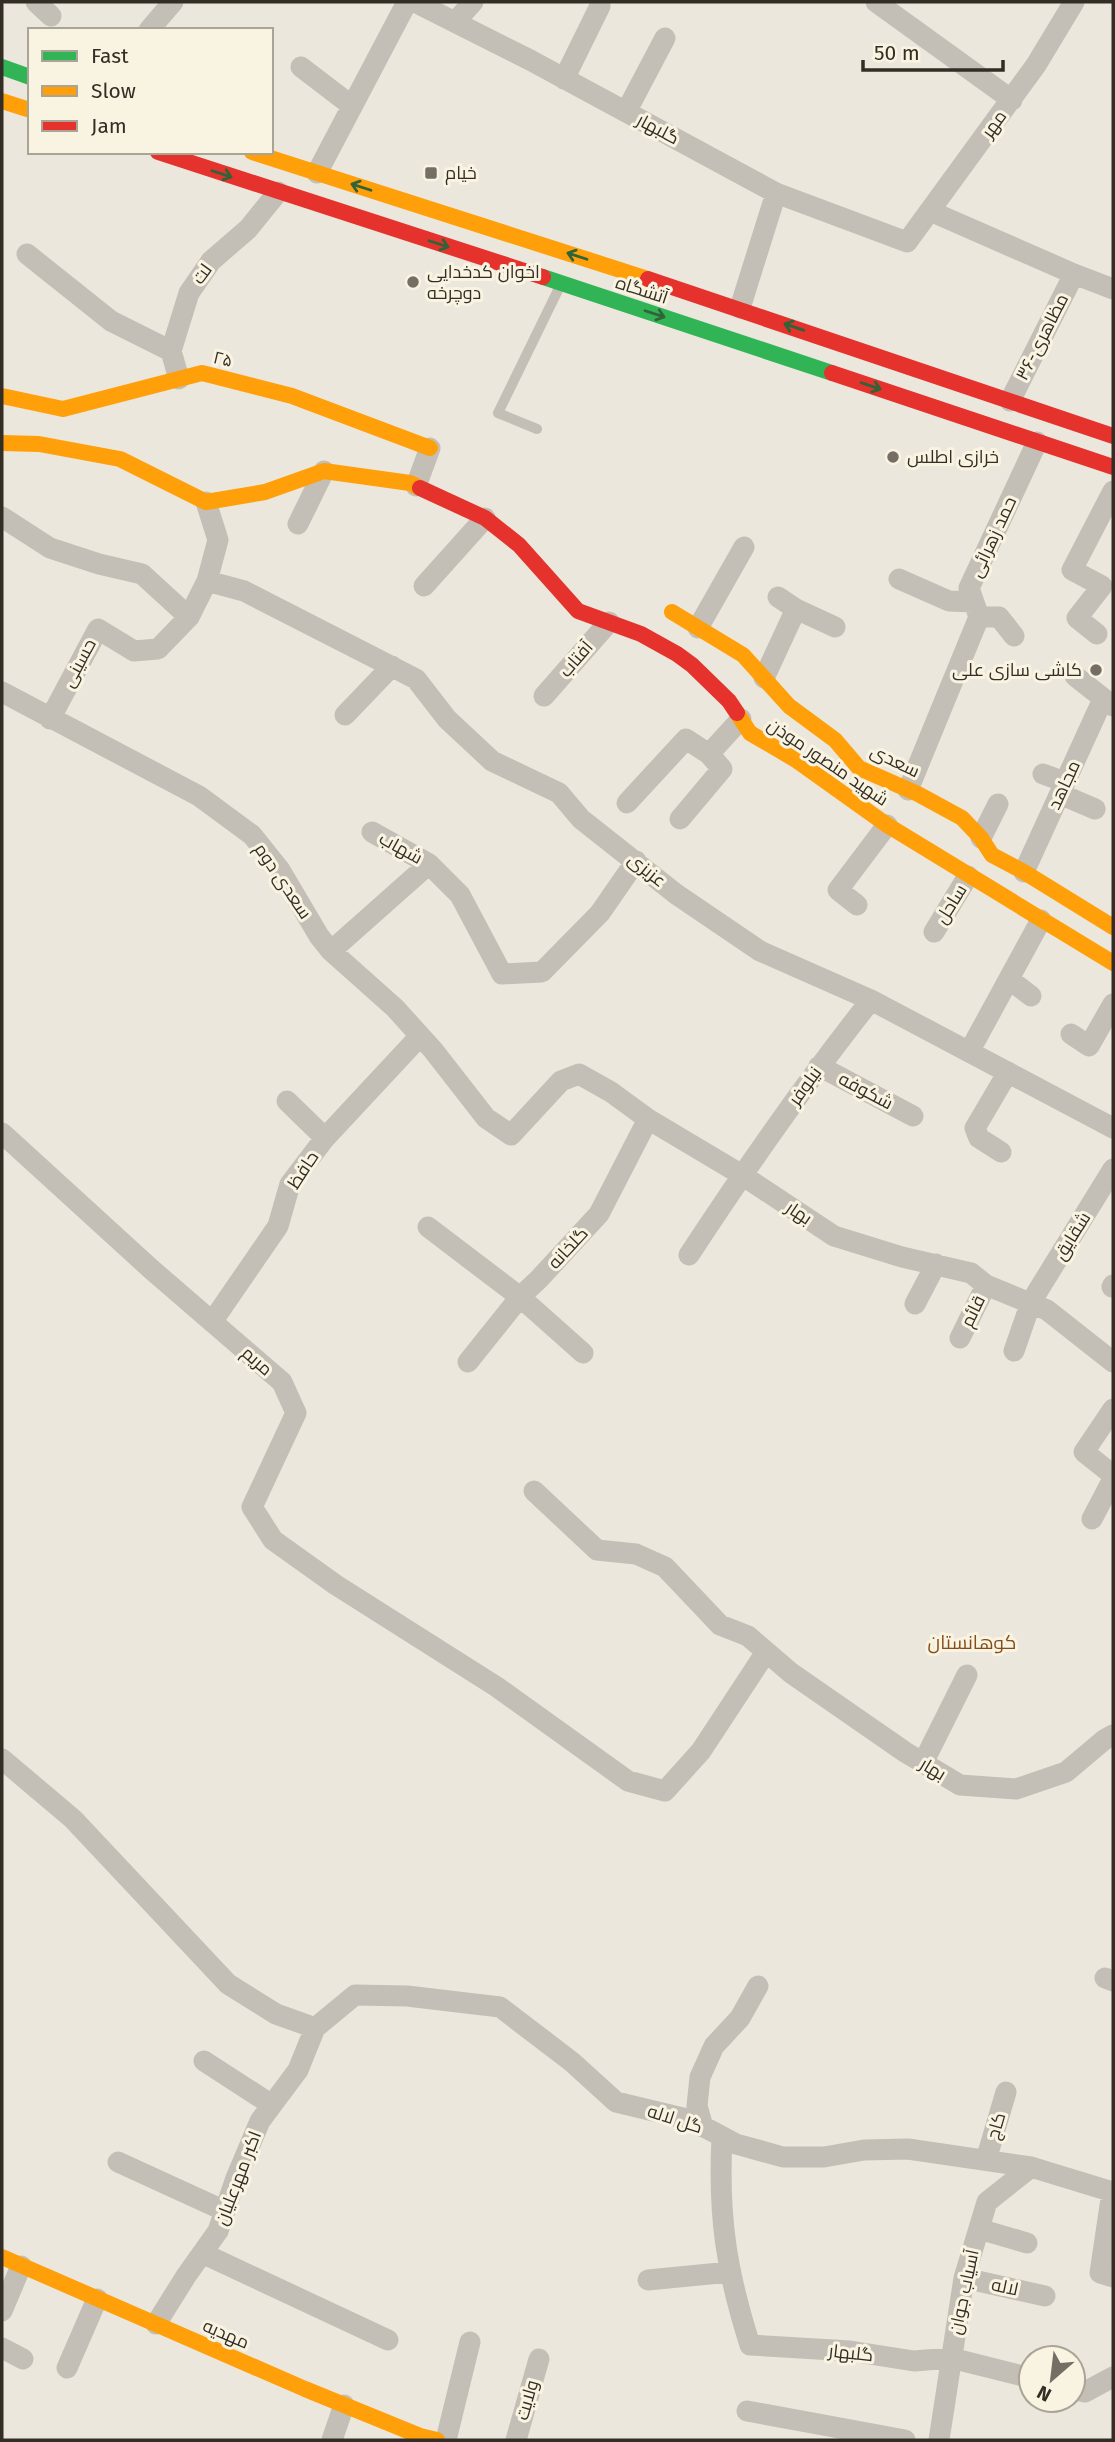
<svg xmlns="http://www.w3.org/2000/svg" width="1115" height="2442" viewBox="0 0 1115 2442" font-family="'Fira Sans',Cairo,sans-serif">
<rect width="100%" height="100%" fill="#ebe7dc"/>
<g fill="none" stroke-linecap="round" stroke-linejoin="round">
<path stroke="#c3bfb6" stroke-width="10" d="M537,429l-39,-16 62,-127"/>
<path stroke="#c3bfb6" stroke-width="21" d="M36,2l15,14
M415,2l115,58 246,133 131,49 129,-177 38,-63
M876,2l136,98
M455,22l18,-20
M149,30l24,-28
M301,67l51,39
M564,79l36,-73
M626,112l39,-74
M317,173l90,-171
M930,211l144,63
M27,254l84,67 60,30
M740,308l36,-115
M179,379l-8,-28 18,-58 22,-32 37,-32 30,-37
M1010,401l64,-127 39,15
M416,486l14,-38
M2,517l48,31 49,16 43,10 47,43
M298,524l26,-53
M899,579l50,22 25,1
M207,581l37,10 172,88 31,40 45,42 67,32 22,26 95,75 84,57 111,49 242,128
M424,586l61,-68
M778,597l18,12 39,18
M979,617h20l15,19
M698,628l46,-81
M1097,634l-20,-16 25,-32 -30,-16 41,-79
M1075,676l38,30
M764,678l32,-69
M2,692l197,104 53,39 28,35 39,66 12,15 64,57 38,42 53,68 25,17 50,-54 18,-7 32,18 37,27 94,56 92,61 68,21 69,16 15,12 61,25 66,52
M544,696l65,-74
M345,715l47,-49
M50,719l48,-90 36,22 24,-2 31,-32 18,-36 11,-41 -12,-38
M709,754l32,-35
M1043,774l22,8
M908,790l71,-173 -10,-29 68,-146
M1060,794l35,15
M627,803l59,-64 23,15 13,15 -42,50
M372,832l57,32
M981,838l17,-34
M1024,872l79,-173
M857,905l-19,-15 49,-65
M934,932l34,-56
M331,951l98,-87 31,31 42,79 40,-2 58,-59 36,-52
M1009,979l22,17
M1071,1034l18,12 24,-42
M969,1052l72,-132
M819,1066l94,50
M287,1101l38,37
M2,1133l149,136 131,113 14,31 -44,94 21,33 63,45 161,102 131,94 37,10 36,-40 65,-99
M1001,1152l-22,-14 -4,-10 33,-56
M428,1227l92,70 63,56
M689,1255c57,-87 117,-173 182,-255
M1112,1287l1,-2
M915,1304l21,-40
M212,1322l66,-96 12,-42 35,-46 95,-102
M960,1338l26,-53
M1014,1351l17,-49 82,-133
M468,1362l52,-65 19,-18 60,-65 49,-95
M1113,1409l-29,43 29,23
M534,1491l63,59 39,4 29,13 55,58 28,11 43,37 114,79 55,33 56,4 50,-17 38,-32 9,-5
M1092,1519l21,-40
M2,1759l71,60 155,165 48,30 39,14
M923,1763l44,-88
M1105,1978l8,3
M204,2061l68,44
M703,2127l-6,-21 3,-29 14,-31 26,-28 18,-32
M722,2137c-4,78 4,133 28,208l100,6 64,10 37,-3 80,20
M986,2160l20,-68
M118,2162l107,49
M1112,2192l-12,81 13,4
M979,2229l48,14
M202,2253l186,87
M964,2278l81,18
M648,2280l82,-8
M2,2311l19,-45
M156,2324l30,-48 32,-45 18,-53 24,-57 38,-51 17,-42 40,-33 52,1 93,11 72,55 44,40 75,18 45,24 47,13h41l40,-7 44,-1 123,18 82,25
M2,2348l21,11
M67,2368l30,-69
M1073,2389l12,3 28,-15
M747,2411l158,29
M332,2440l12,-35
M446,2440l24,-98
M516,2440l23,-81
M939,2440l25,-162 23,-76 44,-35"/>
<path stroke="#30b455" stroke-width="16" d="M2,67l28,10
M543,277l289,96"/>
<path stroke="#ff9f0a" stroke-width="16" d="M2,101l28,9
M252,152l396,127
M2,396l61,13 139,-36 90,23 138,52
M2,443l37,1 81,15 86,43 59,-10 59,-21 86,12 10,5
M672,612l71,43 46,51 46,34 24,28 59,26 44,24 19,20 11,17 32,17 89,55
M737,713l13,20 46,27 91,65 226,138
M2,2257l303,132 115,47 17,4"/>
<path stroke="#e5322d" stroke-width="16" d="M158,152l385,125
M648,279l465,157
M832,373l281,94
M420,488l65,30 34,27 59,66 63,23 36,20 15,11 37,36 8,12"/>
</g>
<defs><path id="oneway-shaft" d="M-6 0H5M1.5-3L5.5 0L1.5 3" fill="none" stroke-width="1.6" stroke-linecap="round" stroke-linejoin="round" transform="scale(1.75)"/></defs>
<g stroke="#326338">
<use href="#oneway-shaft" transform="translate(222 174) rotate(18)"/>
<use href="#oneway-shaft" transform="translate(361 187) rotate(-162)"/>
<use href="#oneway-shaft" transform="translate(439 244) rotate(18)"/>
<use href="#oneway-shaft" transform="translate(577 256) rotate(-162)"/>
<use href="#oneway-shaft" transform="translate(655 314) rotate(18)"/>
<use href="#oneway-shaft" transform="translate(794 327) rotate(-161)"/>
<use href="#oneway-shaft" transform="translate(871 386) rotate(19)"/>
</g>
<g fill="#746e65" stroke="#f9f4e2" stroke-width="2.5">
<rect x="424" y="166" width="14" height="14" rx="3.5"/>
<circle cx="413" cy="282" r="7"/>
<circle cx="893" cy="457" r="7"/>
<circle cx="1096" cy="670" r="7"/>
</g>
<g text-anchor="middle" stroke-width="6" stroke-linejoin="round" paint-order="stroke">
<g font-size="18" fill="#342d25" stroke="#f9f4e2">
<text transform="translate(994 124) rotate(-54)" y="6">مهر</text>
<text transform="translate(658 129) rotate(28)" y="6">گلبهار</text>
<text transform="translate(202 274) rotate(-54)" y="6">لت</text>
<text transform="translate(642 290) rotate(18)" y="6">آتشگاه</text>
<text transform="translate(1042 337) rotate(-63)" y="6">۳۶-مظاهری</text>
<text transform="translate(223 359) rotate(13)" y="6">۲۵</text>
<text transform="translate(993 537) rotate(-65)" y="6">حمد زهرائی</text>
<text transform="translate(576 659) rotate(-49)" y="6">آفتاب</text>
<text transform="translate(79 663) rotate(-62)" y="6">حسینی</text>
<text transform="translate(895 761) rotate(26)" y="6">سعدی</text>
<text transform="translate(828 762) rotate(34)" y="6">شهید منصور موذن</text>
<text transform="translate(1064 785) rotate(-65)" y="6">مجاهد</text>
<text transform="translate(401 848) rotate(29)" y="6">شهاب</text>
<text transform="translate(647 870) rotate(39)" y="6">عزیزی</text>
<text transform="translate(283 881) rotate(56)" y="6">سعدی دوم</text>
<text transform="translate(951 904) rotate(-58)" y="6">ساحل</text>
<text transform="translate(805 1086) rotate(-54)" y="6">نیلوفر</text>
<text transform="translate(866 1091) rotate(28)" y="6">شکوفه</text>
<text transform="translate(303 1170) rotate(-57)" y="6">حافظ</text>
<text transform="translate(799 1213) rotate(34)" y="6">بهار</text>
<text transform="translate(1072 1236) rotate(-58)" y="6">شقایق</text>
<text transform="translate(568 1248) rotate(-47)" y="6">گلخانه</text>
<text transform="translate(973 1311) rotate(-64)" y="6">قائم</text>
<text transform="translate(257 1361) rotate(41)" y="6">مریم</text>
<text transform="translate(933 1769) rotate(31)" y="6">بهار</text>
<text transform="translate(675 2119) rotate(18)" y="6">گل لاله</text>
<text transform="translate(996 2126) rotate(-74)" y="6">کاج</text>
<text transform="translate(238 2178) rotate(-69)" y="6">اکبر مهرعلیان</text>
<text transform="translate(1005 2287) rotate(12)" y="6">لاله</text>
<text transform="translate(964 2292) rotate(-78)" y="6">آسیاب جوان</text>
<text transform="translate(226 2334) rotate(23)" y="6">مهدیه</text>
<text transform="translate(851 2353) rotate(6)" y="6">گلبهار</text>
<text transform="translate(527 2400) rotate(-74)" y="6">ولایت</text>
</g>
<g font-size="18" fill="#342d25" stroke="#f9f4e2" text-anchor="start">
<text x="445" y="179">خیام</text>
<text x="427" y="278">اخوان کدخدایی<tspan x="427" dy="21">دوچرخه</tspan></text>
<text x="907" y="463">خرازی اطلس</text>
<text x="1082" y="676" text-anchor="end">کاشی سازی علی</text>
</g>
<g font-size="19" fill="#854c1b" stroke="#f9f4e2">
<text x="972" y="1649">کوهانستان</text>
</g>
</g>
<rect width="1115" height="2442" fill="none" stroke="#342d25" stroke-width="7"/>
<rect x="28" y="28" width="245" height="126" fill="#f9f4e2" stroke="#aaa496" stroke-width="2"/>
<rect x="42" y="51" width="35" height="10" fill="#30b455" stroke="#aaa496" stroke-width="2"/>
<text x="91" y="63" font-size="21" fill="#342d25">Fast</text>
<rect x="42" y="86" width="35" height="10" fill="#ff9f0a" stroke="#aaa496" stroke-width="2"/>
<text x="91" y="98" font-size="21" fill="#342d25">Slow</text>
<rect x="42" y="121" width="35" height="10" fill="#e5322d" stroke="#aaa496" stroke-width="2"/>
<text x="91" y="133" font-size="21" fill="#342d25">Jam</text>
<g transform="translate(1052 2379) rotate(208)"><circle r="33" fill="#f9f4e2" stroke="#aaa496" stroke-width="2"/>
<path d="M0-5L12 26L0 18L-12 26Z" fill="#746e65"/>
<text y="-10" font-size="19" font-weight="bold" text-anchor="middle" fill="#342d25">N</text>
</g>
<path d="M863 60v10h140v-10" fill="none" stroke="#342d25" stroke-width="3.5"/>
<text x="874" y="60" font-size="21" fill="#342d25" stroke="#f9f4e2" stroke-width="5" paint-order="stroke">50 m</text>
</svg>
